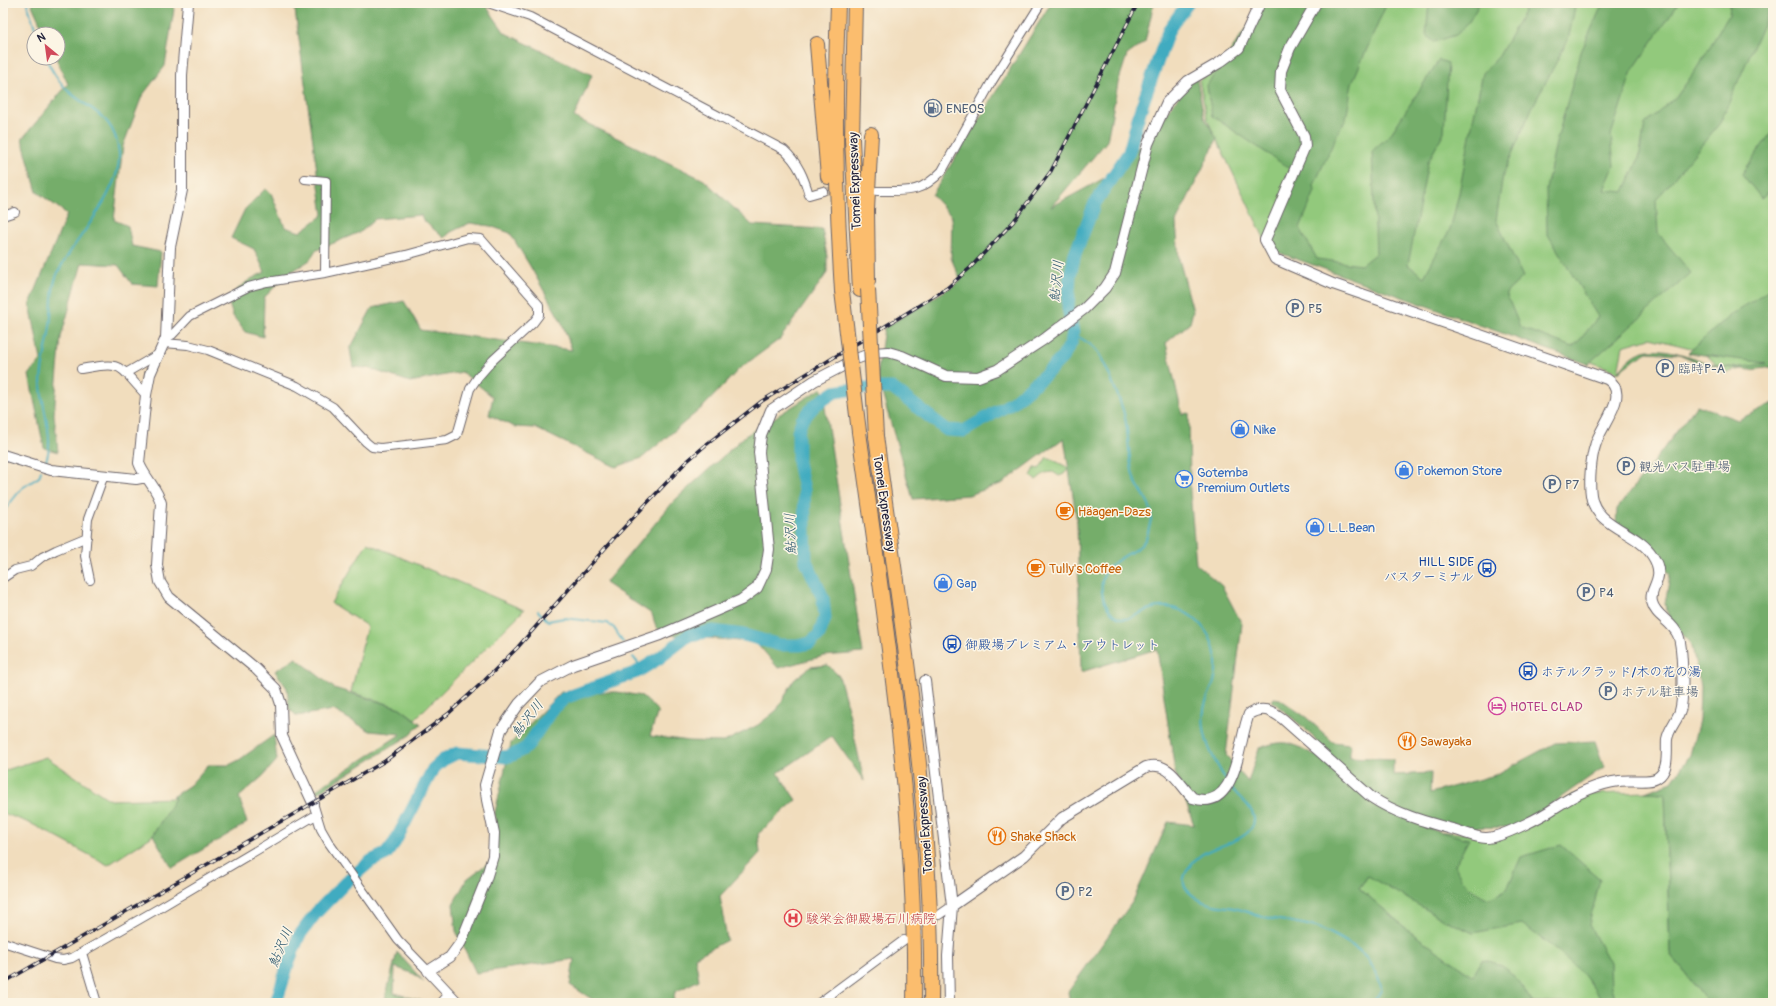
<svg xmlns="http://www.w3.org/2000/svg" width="1776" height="1006" viewBox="0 0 1776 1006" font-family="Pangolin,'Klee One',sans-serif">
<rect width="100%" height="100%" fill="#fcf5e5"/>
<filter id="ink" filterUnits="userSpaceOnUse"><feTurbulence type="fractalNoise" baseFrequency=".025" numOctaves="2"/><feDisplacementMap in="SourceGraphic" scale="8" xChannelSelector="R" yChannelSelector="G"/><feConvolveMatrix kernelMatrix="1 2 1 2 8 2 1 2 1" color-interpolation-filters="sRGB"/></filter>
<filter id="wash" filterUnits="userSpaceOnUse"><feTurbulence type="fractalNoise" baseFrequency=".012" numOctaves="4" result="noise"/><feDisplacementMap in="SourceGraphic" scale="16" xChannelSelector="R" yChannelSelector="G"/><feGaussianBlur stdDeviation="0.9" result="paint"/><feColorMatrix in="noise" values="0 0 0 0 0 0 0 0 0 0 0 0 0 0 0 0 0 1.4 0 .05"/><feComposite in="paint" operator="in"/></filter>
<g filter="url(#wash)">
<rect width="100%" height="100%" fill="#f1ddbd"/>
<path fill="#92c97b" stroke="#5a765b" d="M1263,3h510v359l-49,11 -21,-22 -53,-13 -27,8 -5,26 -353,-132 -58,-121 -8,-39 39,-25z
M1047,457l22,11 -5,6 -5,2 -6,-4 -8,1 -9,7 -5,-4 4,-8 4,1z
M367,543l157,67 -109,109 -15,-11 -49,-16 16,-66 -36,-23z
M46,757l64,43 66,-2 -25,39 -43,28 -76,-41 -29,-11v-42z
M1645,792l20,1 5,160 38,50h-204l-95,-72 -50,-43 46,-60 97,9 70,-42z"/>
<path fill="#75ad6b" stroke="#4c6853" d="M31,3h144l-10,63 -23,30 -19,50 -9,74 14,6 4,20 29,6 -3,34 -26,-2 -14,-19 -36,-2 -21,74 -7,77 4,38 -14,-4 -15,-73 12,-15 -11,-56 37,-90 -30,-22 -15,-53 46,-55 -12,-26h2v-24h-13z
M294,3h190l21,30 87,42 -18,42 130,63 48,45 70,4 5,27v17l-47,66 -41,30 -35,37 -62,52 -26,9 -81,-39 -20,-1 -26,-12 4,-18 -31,-25 -52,10 -43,-14 -14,-1 -3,-18 22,-41 32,-7 17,29 151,20 -10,-27 -32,-57 -20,-33 -20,-7 -20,-3 -19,9 -7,6 -21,-18 -2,-5 -46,4 -13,12 -47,20 -5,9 -25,16 -21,22 -1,39 -18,-5 -12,-16 -6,-18 22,-18 16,-8 -11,-23 -23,-11 14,-29 20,-20 6,4 14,34 15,5 23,-17z
M1051,3h103l-9,39 -18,13 -9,28 -11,58 -56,66 70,-38 75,-94 8,42 13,22 -41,83 3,37 14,52 -3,12 -24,20 16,71 7,-1 1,77 6,74 26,22 20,38 -16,131 22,27 11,-34c26,-9 32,-6 55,7l7,-7 -11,-15 -38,-32 2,-3 6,1 27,19 26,24 17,2v13l43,2v16l38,-2 -1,20 65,-18 60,-32 40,-2 9,26 -85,60 -93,1 43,11 -14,26c8,20 16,25 34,34l18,-10 14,-32 40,-12 39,34 -11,46 21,38 1,24 4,13h26l3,3h-40l-20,-28 -25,-23 -37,-28 -49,9 -34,-16 -71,-41 -9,12 50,43 64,45 9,-16c30,4 34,20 51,43h-463l-2,-11 65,-91 35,-79 26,3 -19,-53 -18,-123 -76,23 -4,-150 -13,-84 -61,45 -34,12 -56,4 -36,-123 7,-48 77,-47 -10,-23 1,-41 -20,-22z
M1261,3h126l-35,80 -6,37 -6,8 -26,57 1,6 -15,37 17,31 44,6 15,-12 -4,-102 18,-16 49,-75 9,3 -4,69 -16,30 -20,103 16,12 27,-50 8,-34 14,-73 10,-47 16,-17 30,-53h47l-8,37 -36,68 -29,67 -7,45 27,57 -17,16 14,34 52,20 7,-6 19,-24 -51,-84 -1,-44 10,-46 25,-91 22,-49h76l-47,68 -21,64 3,31 -10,24 20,2 15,-34 6,-34 32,-28 18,-25 34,-56 1,-12h40l1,3 -51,117 -64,77 2,33 33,40 -103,91 -311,-112 -12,-12 34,-65 -87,-59 -5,-31 48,-70z
M1429,3h51l-13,22 -11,10 -22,7 -8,-7z
M1773,130v59l-12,9 -19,-24z
M1773,287v74l-2,1h2v5l-22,3 -47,-5 -25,-11 -31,-2 -15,9 -15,11c4,-5 8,-10 13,-14 24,-21 63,3 89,8 14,3 32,0 46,-3l-78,-10 40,-36z
M822,388l41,265 -39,3 -46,12 -26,-31 -13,4 -74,-7 -9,-7 -4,-13 -47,-31 69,-82 71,-65z
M1773,403v600h-65l-38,-50 -5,-160 -20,-1 27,-10 18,-27 9,-35 1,-33 -8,-41 -23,-29 -4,-13 5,-29 -7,-12 -11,-13 -36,-26 1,-15 80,-104 41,15z
M296,658l38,30 66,20 21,16 -11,11 -93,58 -1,-3 85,-56 -31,-3 -37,-21 -36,6 -8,-7 -2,-21 -12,-17z
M828,665l11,11 10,36 15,69 -32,-45 -54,37 18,27 -38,34 2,19 -40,43 7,44 -32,17 4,23 -24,12 -2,11h-75l-28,-18 4,-26 -98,14 -20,-42 -3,-27 14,-25 25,-19 3,-48 16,-69 50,-51h56l25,4 16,15 -8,25 40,5 34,1 34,-17 19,-15 17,-30 16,-13z
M274,735l3,25 -14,16 -24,21 8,26 -75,45 -19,-33 22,-37 -3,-1 18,-12 18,-20h21l10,-5z
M397,952l27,30 -10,-8 -19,-7 -1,26 28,8 -1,2h-37z"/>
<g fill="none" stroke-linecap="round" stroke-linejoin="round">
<path stroke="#40abc0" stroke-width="2" d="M27,3l10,31
M1073,334c9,5 18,9 24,17 7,9 26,55 28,67 4,18 3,38 8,57 4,17 23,26 17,49 -2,8 -3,16 -10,22 -18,14 -45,19 -37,51 2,9 11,22 22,22 8,-1 15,-6 22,-9 22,-9 45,2 58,20 10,13 14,35 9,52 -3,9 -9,18 -10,28 -4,25 9,49 22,70
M44,465c13,-25 -3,-55 -3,-82 0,-19 7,-38 9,-57 2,-14 1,-28 4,-42 2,-12 10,-22 16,-32 17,-26 52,-67 49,-99 -4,-40 -31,-42 -54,-65 -8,-9 -14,-18 -19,-30
M3,512l19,-24 17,-11 2,-6
M538,611l10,10 16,-3 43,5 7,5 9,14
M633,657l10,12
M1231,787c7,11 21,18 23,31 2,20 -33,27 -46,33 -13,6 -33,27 -20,40 17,17 30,13 50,18 9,2 17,7 26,8 16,4 32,5 48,9 13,3 40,18 50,27 6,4 9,11 12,17 3,6 8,14 7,20 -2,5 -6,8 -8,13"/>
<path stroke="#40abc0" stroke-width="13" d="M276,1003l13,-42 10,-25 17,-23 30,-31 25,-21 15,-7 9,-12 38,-73 10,-9 14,-7 49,4 9,-3 12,-7 24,-36 14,-13 72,-26 21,-13 31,-24 24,-4 31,4 36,10h21l9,-2 9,-8 6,-17 -2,-20 -17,-37 -2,-71 -6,-28v-30l4,-12 13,-15 20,-13 25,-4h32l55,42 17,1 49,-29 33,-28 16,-16 9,-15 2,-11 -5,-25 2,-31 5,-22 20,-51 34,-51 11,-41 29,-82 19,-26"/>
</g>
</g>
<g filter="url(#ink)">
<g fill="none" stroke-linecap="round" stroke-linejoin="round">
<path stroke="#c8b8a3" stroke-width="8" stroke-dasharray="8 4" stroke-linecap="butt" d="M823,191h35"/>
<defs>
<path id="minor" d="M488,3l42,14 254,133c14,13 20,27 25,45l14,-4
M305,179l21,2 -1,92
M877,191c30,0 43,3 65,-20l49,-88 50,-80
M3,216l12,-4
M164,343l24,2 20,5 89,36 36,21 33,35 6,5 9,1 66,-8 10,-5 13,-46 8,-12 15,-17 40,-37 6,-8v-10l-58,-66 -13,-1 -62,17 -81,18 -58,9 -19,5 -58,29 -18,19 -6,3
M81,369c44,-8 36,-4 65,26
M126,373l31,-18
M3,578l12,-8 16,-4 11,-9 14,-7 31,-13
M90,580l-5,-24 3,-37 16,-44
M313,803l8,26 8,14 69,97 30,31
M939,915l13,-9
M3,942l52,17 8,1 9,-2 89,-51 155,-92
M82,953l15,50
M441,1003l8,-9
M819,1003l85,-63"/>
<path id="tertiary" d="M188,3l-6,72v115l-12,57 -4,91 -16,36 -4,21 -7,68c5,14 18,25 22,40l-4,62 3,17 9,15 86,71 21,21 5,15 1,32 31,67
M3,455l48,15 85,9 10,-2
M925,681l27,225 -4,50 1,47
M952,906l72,-50 38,-38 84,-51c24,-7 33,18 47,31 45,15 45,-58 56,-84 13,-8 22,-4 34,5l88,78c27,18 55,25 85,33 10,3 20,8 30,8 15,0 57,-22 70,-31 18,-12 41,-23 63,-26 10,-2 31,2 38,-3 13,-8 9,-27 10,-39 2,-11 10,-18 13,-28 4,-13 3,-64 -2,-76 -6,-14 -23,-19 -26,-33 -4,-15 16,-23 0,-47 -15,-24 -57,-28 -61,-60 -2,-13 0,-37 4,-49 5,-21 37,-52 12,-67l-274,-95 -58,-25 -10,-19 40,-94 -1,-10 -24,-46 1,-19 9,-23 26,-45
M458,1003l-30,-32 22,-14 11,-15 24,-60 8,-26 1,-23 -7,-33 -2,-15 16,-55 18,-26 21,-22 33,-17 87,-30 81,-35 16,-12 9,-19 3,-20 -10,-97 2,-17 10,-25 43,-29 42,-22 16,-6 16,-1 14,4 44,20 32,1 19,-7 46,-30 41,-31 21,-21 10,-15 33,-129 19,-42 21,-21 31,-18 20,-15 21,-45"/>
<path id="motorway" d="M838,3c-4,96 -2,192 4,288
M855,3l-3,136 8,151
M817,44l11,133
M868,281l-1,-71 4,-76
M859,432c26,190 58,379 55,571
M876,436c25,188 58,376 55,567"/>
</defs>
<use href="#minor" stroke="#6a6368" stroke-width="10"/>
<use href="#tertiary" stroke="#6a6368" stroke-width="12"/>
<use href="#motorway" stroke="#6a6368" stroke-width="16"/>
<use href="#minor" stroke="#fff" stroke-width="8"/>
<use href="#tertiary" stroke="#fff" stroke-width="10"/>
<use href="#motorway" stroke="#fbbd6e" stroke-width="14"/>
<defs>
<path id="rail" d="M3,983l382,-222 63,-47 36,-33 33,-33 98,-111 70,-74 22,-19 55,-43 153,-93 32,-20 23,-20 43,-46 38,-51 87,-168"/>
</defs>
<use href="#rail" stroke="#22223b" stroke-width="3.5"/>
<use href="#rail" stroke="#fcf5e5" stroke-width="2" stroke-dasharray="6" stroke-linecap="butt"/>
<defs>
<path id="motorway-bridge" d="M868,289l8,147
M842,291l17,141"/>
</defs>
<use href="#motorway-bridge" stroke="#6a6368" stroke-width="16" stroke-linecap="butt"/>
<use href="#motorway-bridge" stroke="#fbbd6e" stroke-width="14"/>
</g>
</g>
<defs>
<symbol id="fuel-ring" viewBox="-11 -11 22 22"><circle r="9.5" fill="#fcf5e5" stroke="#5c6f8a" stroke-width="1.5"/><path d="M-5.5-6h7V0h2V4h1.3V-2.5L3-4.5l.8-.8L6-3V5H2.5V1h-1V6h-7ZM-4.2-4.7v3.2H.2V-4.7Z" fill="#5c6f8a"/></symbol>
<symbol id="parking-ring" viewBox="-11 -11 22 22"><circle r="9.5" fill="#fcf5e5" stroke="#5c6f8a" stroke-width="1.5"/><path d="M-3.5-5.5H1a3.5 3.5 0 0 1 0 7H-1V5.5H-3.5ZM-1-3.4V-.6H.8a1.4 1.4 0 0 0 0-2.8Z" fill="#5c6f8a"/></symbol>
<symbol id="shop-ring" viewBox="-11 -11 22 22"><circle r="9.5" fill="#fcf5e5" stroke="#3f7fe0" stroke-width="1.5"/><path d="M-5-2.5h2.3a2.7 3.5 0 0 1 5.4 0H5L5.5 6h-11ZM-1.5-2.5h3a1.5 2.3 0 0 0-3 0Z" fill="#3f7fe0"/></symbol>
<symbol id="supermarket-ring" viewBox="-11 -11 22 22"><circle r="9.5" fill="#fcf5e5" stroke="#3f7fe0" stroke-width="1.5"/><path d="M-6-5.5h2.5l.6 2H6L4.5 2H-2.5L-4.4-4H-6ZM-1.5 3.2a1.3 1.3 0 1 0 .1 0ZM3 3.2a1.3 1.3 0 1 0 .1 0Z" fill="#3f7fe0"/></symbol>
<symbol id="cafe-ring" viewBox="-11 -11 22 22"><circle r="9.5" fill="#fcf5e5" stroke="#e8710a" stroke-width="1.5"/><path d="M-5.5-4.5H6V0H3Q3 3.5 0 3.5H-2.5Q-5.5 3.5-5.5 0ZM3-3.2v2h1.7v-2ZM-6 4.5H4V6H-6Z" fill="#e8710a"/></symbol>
<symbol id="bus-ring" viewBox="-11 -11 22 22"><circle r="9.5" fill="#fcf5e5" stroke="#1a4fb4" stroke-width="1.5"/><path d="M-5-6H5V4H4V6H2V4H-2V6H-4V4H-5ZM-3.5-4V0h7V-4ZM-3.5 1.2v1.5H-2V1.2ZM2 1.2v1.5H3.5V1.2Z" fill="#1a4fb4"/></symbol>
<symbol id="hotel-ring" viewBox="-11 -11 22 22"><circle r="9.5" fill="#fcf5e5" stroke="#d1479c" stroke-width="1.5"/><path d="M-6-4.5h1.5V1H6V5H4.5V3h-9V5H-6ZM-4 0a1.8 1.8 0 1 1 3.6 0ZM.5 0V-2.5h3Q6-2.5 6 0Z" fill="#d1479c"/></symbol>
<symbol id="restaurant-ring" viewBox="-11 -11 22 22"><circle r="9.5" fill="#fcf5e5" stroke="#e8710a" stroke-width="1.5"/><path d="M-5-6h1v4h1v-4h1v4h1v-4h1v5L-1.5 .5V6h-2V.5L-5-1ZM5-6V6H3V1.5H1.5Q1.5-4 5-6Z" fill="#e8710a"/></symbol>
<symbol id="hospital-ring" viewBox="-11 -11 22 22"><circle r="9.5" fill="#fcf5e5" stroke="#e0444e" stroke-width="1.5"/><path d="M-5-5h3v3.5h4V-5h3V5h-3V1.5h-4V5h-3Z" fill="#e0444e"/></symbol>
</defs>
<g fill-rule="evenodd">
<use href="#fuel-ring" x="923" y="98" width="20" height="20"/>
<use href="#parking-ring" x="1285" y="298" width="20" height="20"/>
<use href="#parking-ring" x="1655" y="358" width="20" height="20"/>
<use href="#shop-ring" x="1230" y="419" width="20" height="20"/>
<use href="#parking-ring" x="1616" y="456" width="20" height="20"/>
<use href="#shop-ring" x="1394" y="460" width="20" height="20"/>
<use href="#supermarket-ring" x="1174" y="469" width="20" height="20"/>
<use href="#parking-ring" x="1542" y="474" width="20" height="20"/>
<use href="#cafe-ring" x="1055" y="501" width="20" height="20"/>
<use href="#shop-ring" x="1305" y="517" width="20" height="20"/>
<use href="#cafe-ring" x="1026" y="558" width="20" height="20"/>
<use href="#bus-ring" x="1477" y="558" width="20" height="20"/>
<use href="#shop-ring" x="933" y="573" width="20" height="20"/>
<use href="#parking-ring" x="1576" y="582" width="20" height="20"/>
<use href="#bus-ring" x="942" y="634" width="20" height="20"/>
<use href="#bus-ring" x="1518" y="661" width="20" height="20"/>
<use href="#parking-ring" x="1598" y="681" width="20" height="20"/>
<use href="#hotel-ring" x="1487" y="696" width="20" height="20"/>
<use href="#restaurant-ring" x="1397" y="731" width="20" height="20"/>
<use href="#restaurant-ring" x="987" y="826" width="20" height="20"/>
<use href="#parking-ring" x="1055" y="881" width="20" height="20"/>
<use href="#hospital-ring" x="783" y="908" width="20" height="20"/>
</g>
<g text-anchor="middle" stroke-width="3" stroke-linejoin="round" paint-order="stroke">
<g font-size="13" fill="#4e5e75" stroke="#fcf5e5" text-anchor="start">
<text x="946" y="113">ENEOS</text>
<text x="1308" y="313">P5</text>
<text x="1678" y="373">臨時P-A</text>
<text x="1639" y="471">観光バス駐車場</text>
<text x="1565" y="489">P7</text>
<text x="1599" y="597">P4</text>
<text x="1621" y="696">ホテル駐車場</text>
<text x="1078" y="896">P2</text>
</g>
<g font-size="13" fill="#22223b" stroke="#fcf5e5">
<text transform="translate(854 181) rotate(-92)" y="5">Tomei Expressway</text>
<text transform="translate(885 503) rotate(82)" y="5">Tomei Expressway</text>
<text transform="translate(924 825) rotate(-94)" y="5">Tomei Expressway</text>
</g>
<g font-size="13" fill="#366cbe" stroke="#fcf5e5" text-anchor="start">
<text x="1253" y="434">Nike</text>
<text x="1417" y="475">Pokemon Store</text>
<text x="1197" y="477">Gotemba<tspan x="1197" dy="15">Premium Outlets</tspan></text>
<text x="1328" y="532">L.L.Bean</text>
<text x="956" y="588">Gap</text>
</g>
<g font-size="13" fill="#c56008" stroke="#fcf5e5" text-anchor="start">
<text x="1078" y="516">Häagen-Dazs</text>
<text x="1049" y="573">Tully's Coffee</text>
<text x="1420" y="746">Sawayaka</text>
<text x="1010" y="841">Shake Shack</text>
</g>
<g font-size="13" fill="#164399" stroke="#fcf5e5" text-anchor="start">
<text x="1474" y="566" text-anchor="end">HILL SIDE<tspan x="1474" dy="15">バスターミナル</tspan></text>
<text x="965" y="649">御殿場プレミアム・アウトレット</text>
<text x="1541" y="676">ホテルクラッド/木の花の湯</text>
</g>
<g font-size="13" fill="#b23c85" stroke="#fcf5e5" text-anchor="start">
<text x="1510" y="711">HOTEL CLAD</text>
</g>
<g font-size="13" fill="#be3a42" stroke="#fcf5e5" text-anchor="start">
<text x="806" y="923">駿栄会御殿場石川病院</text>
</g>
<g font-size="14" font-style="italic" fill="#2e5970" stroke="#fcf5e5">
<text transform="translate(1056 281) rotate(-84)" y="5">鮎沢川</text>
<text transform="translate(790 534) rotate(-92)" y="5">鮎沢川</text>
<text transform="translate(527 718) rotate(-52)" y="5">鮎沢川</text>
<text transform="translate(280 947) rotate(-67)" y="5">鮎沢川</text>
</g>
</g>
<rect width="1776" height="1006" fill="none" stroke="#fcf5e5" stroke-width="16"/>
<g transform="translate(46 46) rotate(331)"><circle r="19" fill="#fcf5e5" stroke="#a5a1a1"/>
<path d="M0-3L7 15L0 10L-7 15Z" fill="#d1495b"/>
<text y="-6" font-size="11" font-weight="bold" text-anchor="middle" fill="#22223b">N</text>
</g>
</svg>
